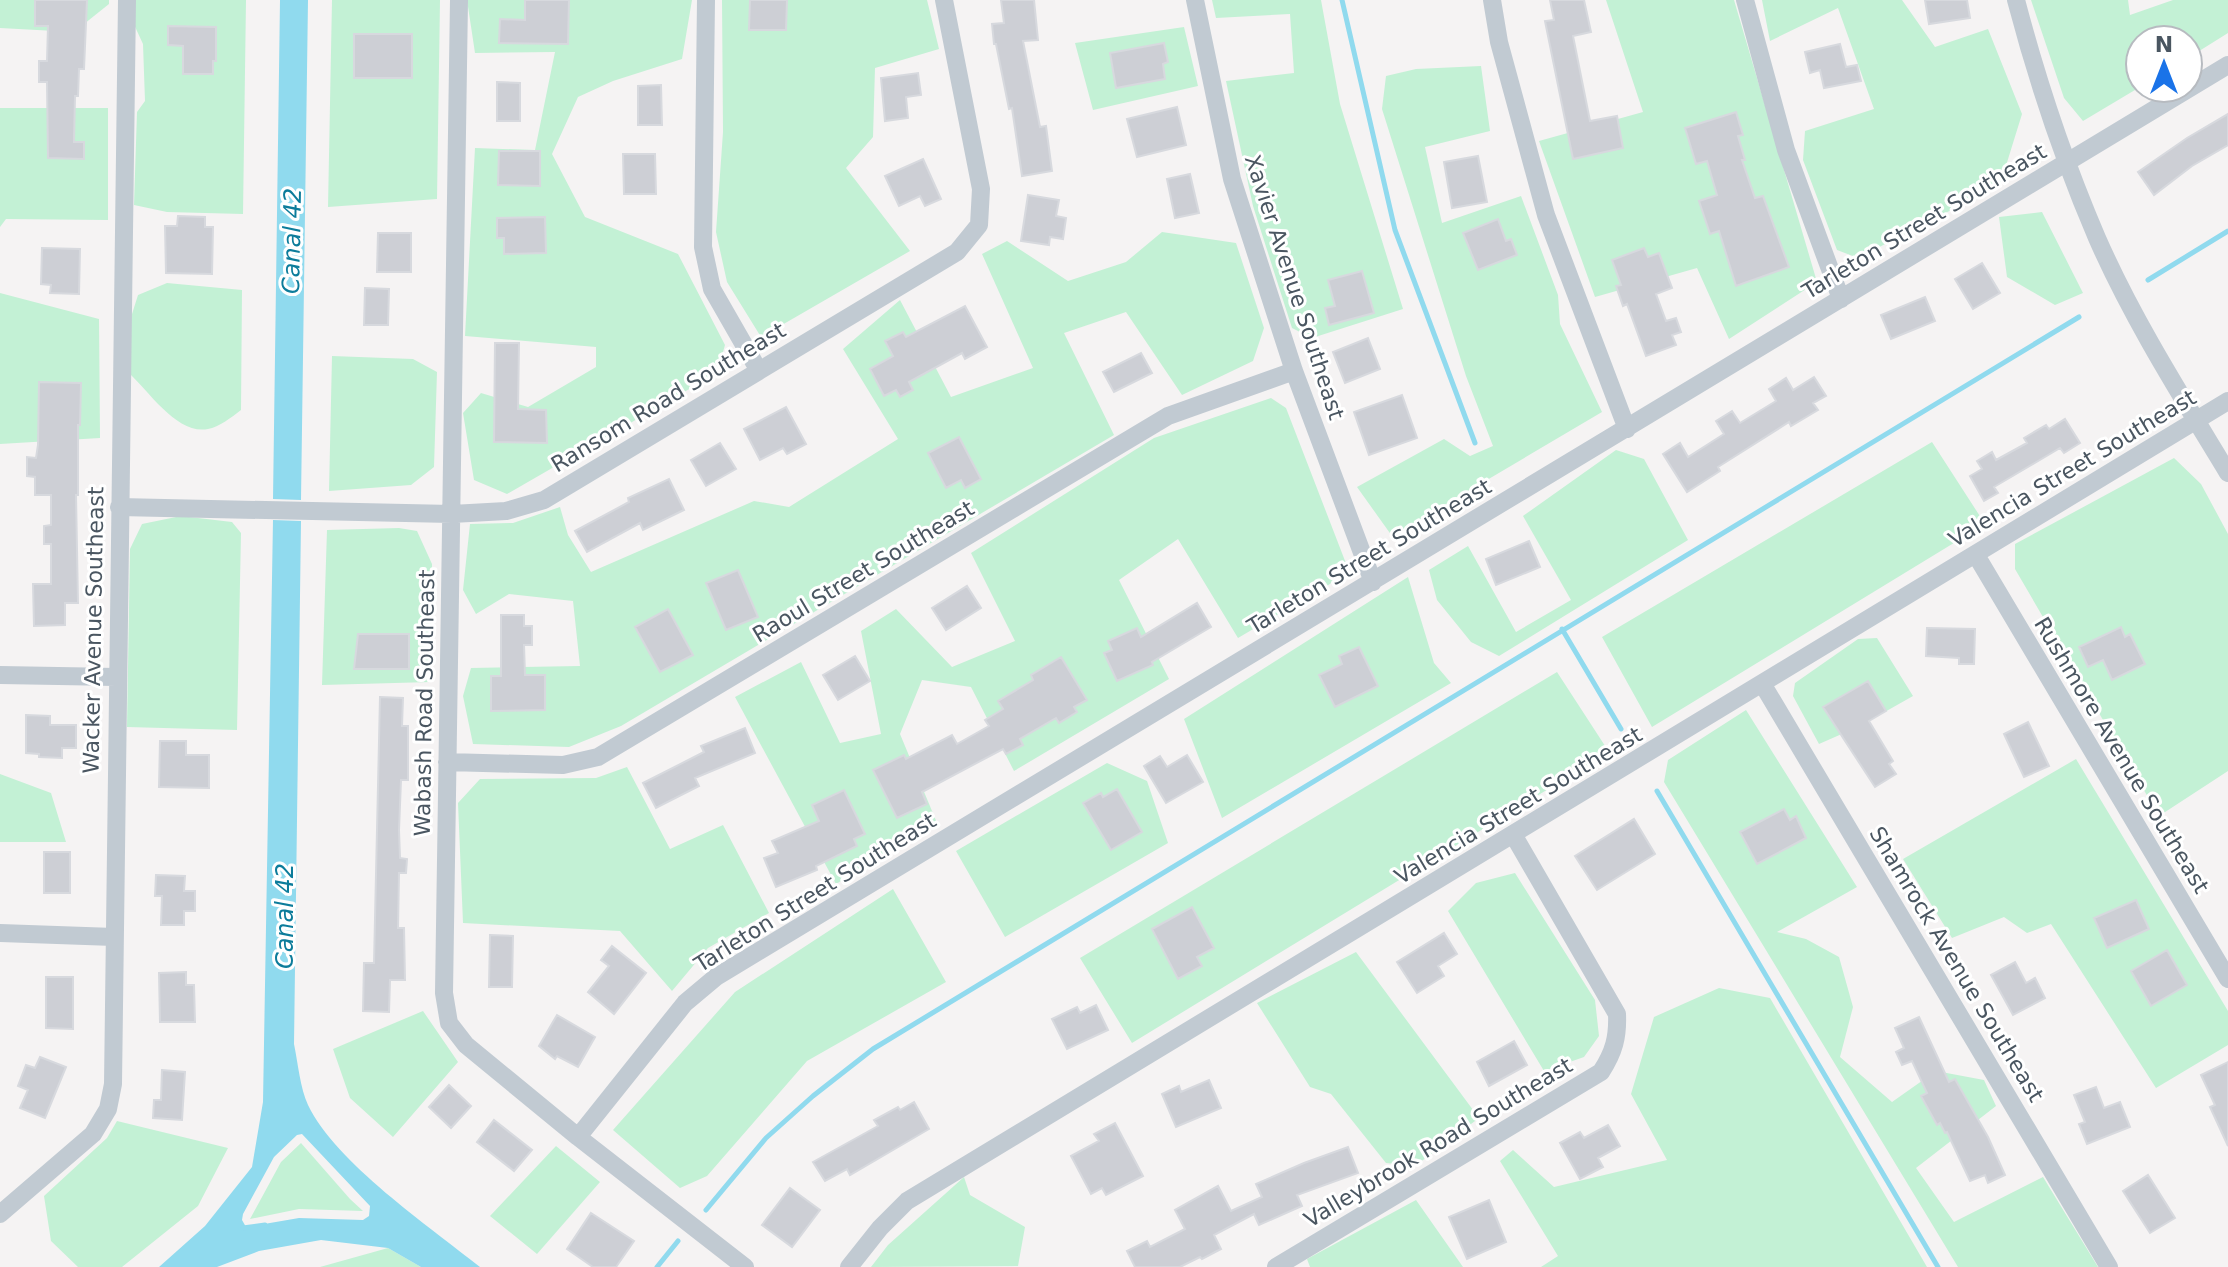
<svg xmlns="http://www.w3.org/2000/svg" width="2228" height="1267" viewBox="0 0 2228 1267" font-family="'DejaVu Sans',sans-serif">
<rect width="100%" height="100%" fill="#f5f3f3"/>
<path fill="#c3f1d5" d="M0,0h109v4l-35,28 -74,-4z
M134,0h112l-3,214 -76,-2 -33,-7 3,-93 8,-11 -2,-57 -12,-26z
M332,0h108l-3,199 -109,8z
M467,0h225l-10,59 -69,22 -35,16 -26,57 33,63 93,37 47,91 -8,28 -210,121 -33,-14 -11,-67 18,-20 47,14 68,-40v-20l-131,-11 10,-188 60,2 20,-98 -80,1z
M722,0h205l12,49 -64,19 -2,69 -27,31 64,83 -149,86 -34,-55 -11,-50 7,-100z
M1212,0h109l19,104 63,205 -91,29 -20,-10 -39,-122 -27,-125 68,-8 -4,-59 -74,4z
M1606,0h128l83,282 -88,57 -32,-71 -102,29 -56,-156 104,-29z
M1762,0h140l33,47 53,-18 34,85 -22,71 -142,73 -21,-8 -34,-90 2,-29 69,-22 -36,-101 -68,33z
M2031,0h97l2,15 43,-15h55v33l-40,25v-18h-48v47l-57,34 -19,-23z
M1184,27l14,59 -105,24 -18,-67z
M1481,66l9,65 -65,16 17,76 79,-27 37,99 2,29 42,88 -210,124 -35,-49 87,-48 26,17 23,-10 -27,-70 -84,-267 4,-33 30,-7z
M0,108h108v112l-102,-1 -6,8z
M2042,212l41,81 -28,12 -48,-28 -8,-60z
M1162,232l74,11 28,85 -11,33 -71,34 -56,-83 -62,21 50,102 -493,291 -52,21 -96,-3 -10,-48 8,-28 109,-2 -7,-65 -64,-7 -33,20 -13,-24 7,-66 43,-1 47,-16 8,28 23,37 163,-71 35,6 109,-68 -55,-90 57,-49 51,97 82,-29 -51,-114 25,-13 61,40 58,-19z
M167,283l75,7 -1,120c-9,7 -22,17 -33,19 -30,6 -58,-36 -77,-54l-4,-45 11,-35z
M0,293l99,26 1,119 -100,6z
M332,356l81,3 24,13 -3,95 -23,18 -82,6z
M1271,398l15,10 61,158 -17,18 -92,54 -60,-99 -59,41 50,99 -155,92 -43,-84 -49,-7 -22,54 37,89 -101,61 -101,-187 66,-35 39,81 41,-9 -20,-103 35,-22 56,58 63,-26 -44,-88 183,-115z
M1932,442l53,82 -333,203 -50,-90z
M1616,450l28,9 44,81 -189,116 -28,-14 -34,-42 -8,-30 39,-24 48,86 55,-32 -48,-84z
M2174,458l27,26 27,50v237l-69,45 -144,-247v-25z
M181,516l51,6 9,11 -4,197 -110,-3 3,-178 12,-25z
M399,528l18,3 15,33 -1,118 -109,3 5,-155z
M1408,577l26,86 17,20 -229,135 -38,-99z
M1877,638l36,58 -53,30 -41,18 -26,-48 2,-13 63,-44z
M1557,672l52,80 -477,291 -52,-85z
M1746,710l111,177 -80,45 29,7 33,18 14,50 -13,50 52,45 44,-31 48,9 12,26 -80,62 38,54 89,-45 55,90h-140l-294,-485 4,-22z
M2076,759l152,252v34l-72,43 -105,-164 -24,9 -23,-16 -52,21 -49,-79z
M1107,763l40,18 21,62 -163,94 -49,-86z
M627,767l43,82 53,-24 46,88 -61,35 -36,43 -52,-60 -157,-8 -5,-120 22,-24 116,-1z
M0,774l51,19 15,49h-66z
M1515,873l80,127 4,36 -15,21 -40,14 -96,-160 28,-28z
M893,889l53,93 -139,79 -100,115 -27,12 -67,-58 122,-138z
M1356,952l123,166 -64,48 -29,-3 -55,-69 -21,-7 -53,-84z
M1719,988l51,10 157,269h-386l17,-11 -58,-95 13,-11 41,37 113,-27 -36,-66 23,-77z
M423,1011l35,51 -65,75 -43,-39 -17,-49z
M117,1121l111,27 -30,58 -76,61h-44l-27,-26 -7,-45 63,-58z
M301,1143l49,56 13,12 -64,-2 -49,10 31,-57z
M556,1146l44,36 -63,72 -47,-38z
M964,1177l6,18 55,32 -7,39 -147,1 17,-22z
M1416,1200l47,67h-153l-3,-8z
M388,1248l33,19h-101z"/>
<path fill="#90daee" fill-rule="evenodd" d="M280,0h28l-7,500 -28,-1z
M273,520l28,1 -7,523c4,19 6,44 14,61 28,58 121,121 172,162h-59l-33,-19 -67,-8 -62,11 -42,16h-58l46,-41 47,-59 11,-65zM302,1134l68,72 -1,10 -6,4 -64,-2 -53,9 -4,-7 1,-6 31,-57 23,-22z"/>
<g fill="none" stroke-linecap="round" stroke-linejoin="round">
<path stroke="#90daee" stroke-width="5" d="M1342,0l53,230 80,213
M2148,280l80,-49
M1562,629l59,100
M1657,791l281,476
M706,1210l60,-72 47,-42 60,-47 1206,-732
M243,1228l22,-3
M657,1267l21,-26"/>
</g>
<path fill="#cdcfd5" stroke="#d7d9de" stroke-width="2" d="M35,0h52l-3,69h-5l-1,27h-3l-1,46h10v17l-36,-1 -1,-76h-8v-21h8l1,-35h-13z
M525,0h44l-1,44 -69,-1 1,-24 25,1z
M750,0h37l-1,30h-37z
M1001,0h33l4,40 -15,1 17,86 6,-1 6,45 -30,5 -10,-68 -3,1 -13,-65h-2l-2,-20 12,-1z
M1550,0h34l7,32 -18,4 17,85 27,-5 6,32 -50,11 -28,-138 9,-1z
M1925,0h42l3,18 -41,6z
M168,26l48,1v34h-3v13h-30v-28l-15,-1z
M354,34h58v44h-58z
M1164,43l4,19 -5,2 2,15 -49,9 -6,-35z
M1840,44l6,23 11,-2 4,16 -37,7 -4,-18 -10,3 -5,-21z
M918,73l3,22 -15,2 2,21 -23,3 -4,-43z
M497,82l23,1v38h-23z
M661,85l1,40h-24v-39z
M1177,107l9,38 -49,12 -10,-38z
M1736,112l7,23 -5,1 7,24h-3l13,38 8,-2 26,71 -53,19 -17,-55 -9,3 -11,-33 18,-6 -10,-34 -11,3 -11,-36z
M2228,114v31l-36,21 -38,29 -16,-23 49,-34z
M499,151h41v35l-42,-1z
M623,154h32l1,40h-32z
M1478,156l9,46 -35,6 -8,-46z
M923,159l18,40 -16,7 -5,-10 -21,10 -14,-30z
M1190,174l9,39 -24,5 -8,-39z
M1028,195l31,5 -3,16 10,2 -3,21 -13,-2 -1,8 -28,-4z
M178,216l27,1v10h8l-1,47 -46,-1 -1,-47h12z
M545,217l1,36 -42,1v-16h-7v-20z
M1498,219l8,22 5,-2 6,16 -39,15 -15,-37z
M378,233h33v39h-34z
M42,248l38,1 -1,45 -29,-1 1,-8 -10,-1z
M1644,248l4,9 11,-4 13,35 -16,6 10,27 10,-3 5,14 -9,3 4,10 -30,11 -19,-52 -4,2 -7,-20 5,-1 -9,-25z
M1982,263l18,30 -27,16 -18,-30z
M1362,271l12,42 -45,12 -4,-17 10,-2 -7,-26z
M365,288l24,1 -1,36h-24z
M1925,297l10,24 -44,18 -10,-24z
M965,306l22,41 -22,12 -3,-6 -53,29 4,8 -13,7 -4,-7 -12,6 -14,-27 23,-13 -8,-15 18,-9 3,5z
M1368,338l12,31 -35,14 -12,-31z
M495,343h24l-1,66 28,1 1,33 -53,-1z
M1141,353l11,20 -38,19 -11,-20z
M1814,377l12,19 -13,7 5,7 -27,16 -2,-4 -71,45 2,4 -33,21 -24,-38 17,-11 8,14 36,-23 -8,-13 16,-10 8,12 36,-22 -7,-12 17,-11 7,12z
M39,382l42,1 -1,42h-2v70h-2l2,108h-13v22l-31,1 -1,-42h18v-40h-7v-18l7,-1v-30h-16v-18l-8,-1v-19l9,1 2,-13z
M1402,395l15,43 -48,17 -15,-43z
M786,407l20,37 -19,10 -4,-6 -23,12 -16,-31z
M2065,419l15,24 -16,10 -4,-5 -66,39 4,6 -14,8 -14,-25 12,-7 -5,-8 15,-9 4,8 31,-17 -3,-5 22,-13 3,4z
M959,437l22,42 -16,9 -4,-8 -15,8 -18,-35z
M720,443l16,26 -30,17 -15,-26z
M669,479l15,31 -41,20 -3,-7 -53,29 -12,-21 54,-29 -1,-4z
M1529,541l11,26 -44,18 -10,-26z
M738,570l20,47 -32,13 -20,-47z
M967,586l14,22 -35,22 -14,-22z
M1197,603l14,24 -59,35 1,3 -36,16 -13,-28 8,-3 -4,-9 29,-13 4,9z
M668,609l25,46 -33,17 -25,-45z
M501,615h23v11h8v19h-8l1,30h20v35l-54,1v-35h10z
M2121,627l4,10 5,-3 15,30 -33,16 -9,-20 -15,7 -9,-20z
M1927,628l48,1 -1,35h-15v-6l-33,-2z
M358,634h51v35h-55z
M1359,647l19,39 -43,21 -16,-32 23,-11 -3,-8z
M855,656l15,25 -32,19 -15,-25z
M1061,657l26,43 -13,7 3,5 -18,11 -3,-5 -36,21 3,6 -17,9 -3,-5 -81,43 5,12 -30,14 -24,-48 31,-15 2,4 46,-24 5,9 32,-18 -4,-6 18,-11 -5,-8 35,-21 -2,-5z
M1868,681l18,30 -17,10 24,40 -4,3 7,10 -21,13 -52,-80z
M380,697l23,1 -1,28h6v54h-7l-2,50 1,28 7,1 -1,14h-7l-1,55h6l1,52h-15l-1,32 -26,-1 1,-48h10z
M26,715l24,1v9h26v23h-14v10l-23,-1v-3l-13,-1z
M2028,722l21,44 -25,11 -20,-43z
M745,728l10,25 -60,25 4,8 -43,22 -13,-25 61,-31 -3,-6z
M160,741h26v14h23v33l-50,-1z
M1187,755l16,27 -37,21 -22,-37 16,-10 7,11z
M1117,789l25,43 -31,18 -28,-47 18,-10 2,4z
M844,790l21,44 -11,5 3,7 -41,20 1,4 -41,17 -12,-29 14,-5 -6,-12 47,-20 -7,-16z
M1784,809l6,11 6,-4 10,22 -49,26 -17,-32z
M1634,819l21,35 -58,36 -22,-34z
M44,852h26v41h-26z
M156,875l29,1 -1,15h11v20h-11v14h-23l1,-29h-7z
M2136,900l13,29 -42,19 -13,-30z
M1192,907l22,41 -17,9 5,9 -24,13 -26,-50z
M1444,933l13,21 -19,12 6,10 -27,17 -20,-31z
M490,935l23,1 -1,51h-23z
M612,946l34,27 -32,41 -26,-22 21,-26 -8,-6z
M2167,950l20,35 -36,21 -20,-35z
M2015,962l11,21 9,-5 10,20 -32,17 -22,-40z
M186,972v13h8l1,37h-35l-1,-49z
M46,977h27v52l-27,-1z
M1096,1005l12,25 -41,19 -15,-30 25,-12 3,6z
M557,1015l38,22 -17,30 -21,-11 -2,3 -16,-13z
M1919,1017l30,65 6,-3 33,58 17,38 -17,8 -3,-8 -15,6 -23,-49 -2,1 -5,-10 -3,2 -16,-29 6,-3 -15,-32 -10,4 -6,-13 8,-4 -9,-20z
M1514,1041l13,24 -38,21 -12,-24z
M40,1057l26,10 -21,51 -25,-10 8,-18 -10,-4 8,-21 9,3z
M2228,1062v84l-18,-39 5,-2 -14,-30z
M162,1070l23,2 -3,48 -29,-2 1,-18h7z
M1209,1080l12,28 -45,19 -14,-33 17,-8 2,6z
M449,1085l22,21 -20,22 -22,-21z
M2096,1087l8,21 16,-6 10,25 -43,17 -8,-20 6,-2 -11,-27z
M914,1102l15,27 -79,46 -3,-6 -22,12 -12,-19 65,-36 -4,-6 24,-13 2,3z
M494,1120l38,30 -18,21 -37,-29z
M1115,1123l28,53 -37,19 -4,-7 -11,6 -20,-38 28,-15 -5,-7z
M1608,1125l12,21 -22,12 5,9 -23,12 -20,-36 20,-11 4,6z
M1348,1147l10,26 -61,22 5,11 -43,19 -5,-11 -40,21 7,14 -19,10 -2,-2 -20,10h-45l-8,-16 20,-10 3,6 35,-18 -10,-19 43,-24 13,25 31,-14 -6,-13 48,-21z
M2148,1175l27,43 -25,15 -27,-42z
M790,1188l30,22 -28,37 -30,-22z
M1489,1200l17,42 -39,17 -18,-42z
M591,1213l43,28 -18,26h-23l-26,-18z"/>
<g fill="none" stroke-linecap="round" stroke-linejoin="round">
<path stroke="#c1cad2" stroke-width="18" d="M459,0l-15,993 5,30 17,22 112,92 167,130
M706,0l-3,247 9,42 47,82
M1195,0l37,179 62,192 79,211
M1492,0l7,42 47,173 81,214
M1745,0l41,150 55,149
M2016,0c21,80 48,161 81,238 36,82 85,159 131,235
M119,507l333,7 54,-3 38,-11 413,-248 22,-27 2,-36 -37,-189
M1976,555l252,424
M0,675l116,2
M1763,685l346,582
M447,762l116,3 35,-8 570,-341 126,-45
M0,933l114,4
M578,1137l107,-134 31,-26 1512,-912
M0,1214l93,-80 15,-25 5,-25 14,-1084
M849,1267l31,-39 27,-27 1321,-800
M1276,1267l325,-195c13,-20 17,-35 16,-58l-103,-178"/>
</g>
<g text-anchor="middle" stroke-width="6" stroke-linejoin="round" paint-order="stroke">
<g font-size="22" fill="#4a5661" stroke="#fff">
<text transform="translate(1924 221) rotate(-31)" y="8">Tarleton Street Southeast</text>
<text transform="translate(1295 287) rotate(72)" y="8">Xavier Avenue Southeast</text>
<text transform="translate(668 397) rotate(-31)" y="8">Ransom Road Southeast</text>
<text transform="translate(2072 468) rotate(-31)" y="8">Valencia Street Southeast</text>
<text transform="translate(1369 556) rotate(-31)" y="8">Tarleton Street Southeast</text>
<text transform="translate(863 571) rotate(-31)" y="8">Raoul Street Southeast</text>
<text transform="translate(93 630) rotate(-89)" y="8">Wacker Avenue Southeast</text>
<text transform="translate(424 703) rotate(-89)" y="8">Wabash Road Southeast</text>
<text transform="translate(2122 755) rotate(59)" y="8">Rushmore Avenue Southeast</text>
<text transform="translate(1518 805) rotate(-31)" y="8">Valencia Street Southeast</text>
<text transform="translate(815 892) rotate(-32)" y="8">Tarleton Street Southeast</text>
<text transform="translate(1957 964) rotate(59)" y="8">Shamrock Avenue Southeast</text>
<text transform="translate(1438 1142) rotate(-31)" y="8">Valleybrook Road Southeast</text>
</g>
<g font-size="24" font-style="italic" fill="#0c7c9b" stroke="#fff">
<text transform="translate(292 241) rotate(-89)" y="8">Canal 42</text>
<text transform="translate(285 916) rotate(-90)" y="8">Canal 42</text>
</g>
</g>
<g transform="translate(2164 64)"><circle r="38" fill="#ffffff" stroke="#b7bbc0" stroke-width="2"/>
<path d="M0-6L14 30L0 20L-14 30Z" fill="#1a73e8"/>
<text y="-12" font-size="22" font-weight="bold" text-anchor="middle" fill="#4a5661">N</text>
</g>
</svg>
